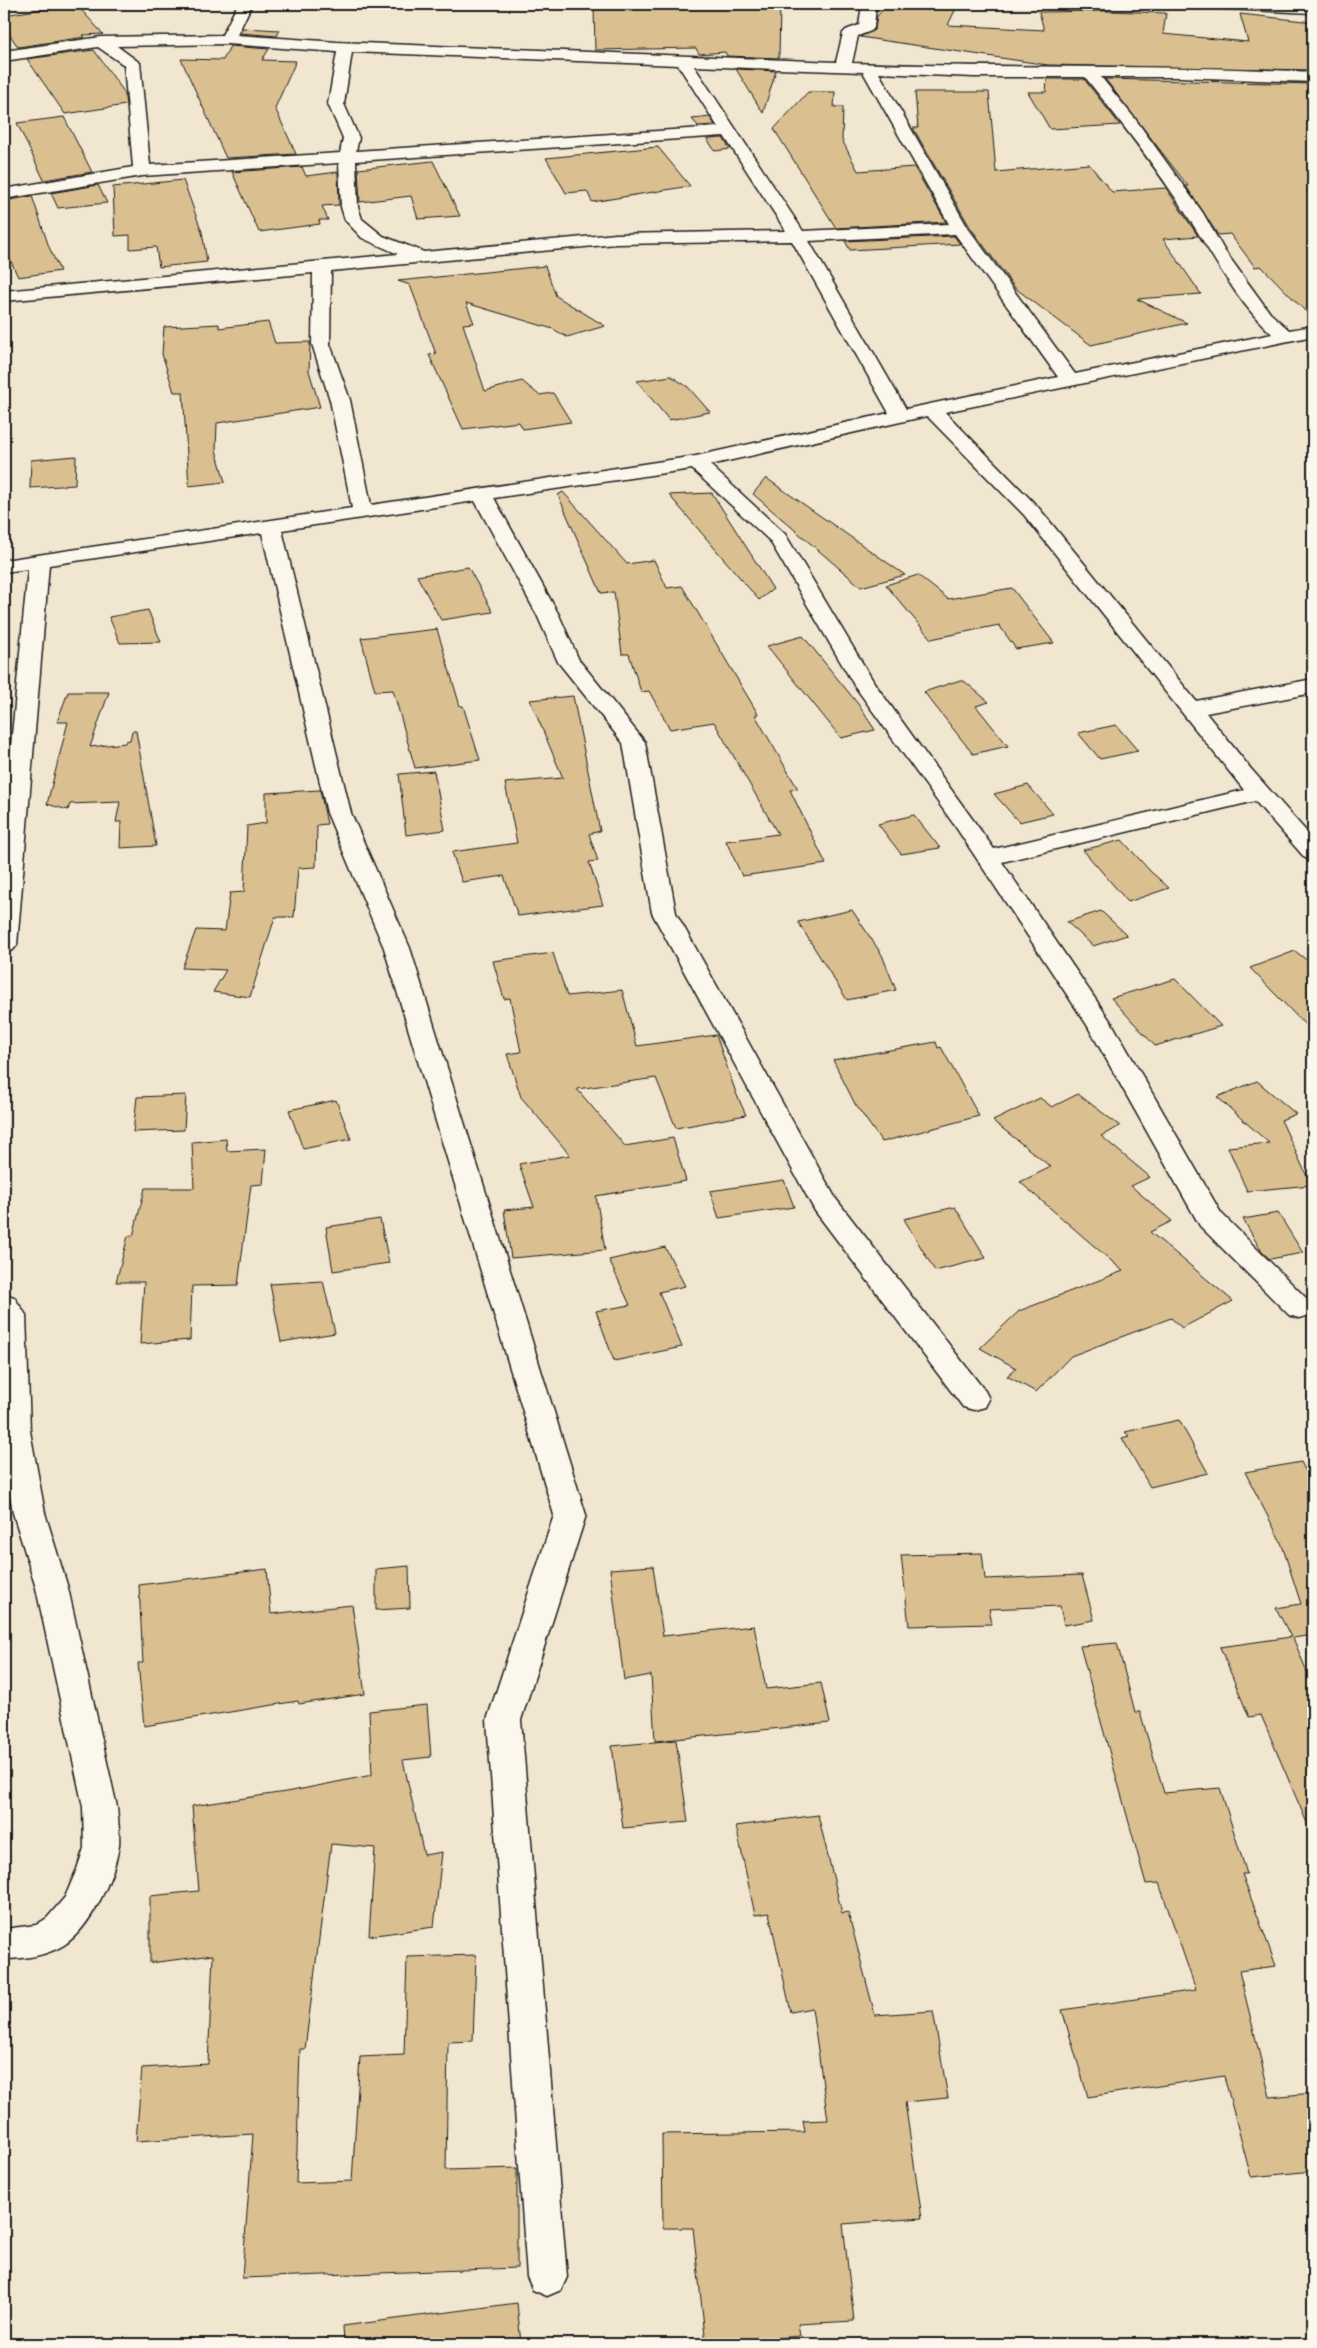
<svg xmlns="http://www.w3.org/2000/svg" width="1317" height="2348" viewBox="0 0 1317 2348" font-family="Pangolin,sans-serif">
<rect width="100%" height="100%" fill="#f1e6d0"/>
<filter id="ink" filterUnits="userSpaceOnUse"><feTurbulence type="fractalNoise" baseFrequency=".02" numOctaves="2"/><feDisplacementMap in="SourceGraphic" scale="10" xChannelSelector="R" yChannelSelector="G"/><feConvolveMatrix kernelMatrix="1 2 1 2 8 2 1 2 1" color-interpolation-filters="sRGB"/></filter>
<g filter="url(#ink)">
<path fill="#dac090" stroke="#1c1c1c" d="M76,4l27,30 -20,1 2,2 -67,10 -14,-21v-11z
M601,4h179l-1,54 -52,-2 -2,-4 -26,2 -3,-6 -101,2 -1,-43h7z
M888,4h70l-10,21 96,5 -5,-18 69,-1 58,2 -3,21 85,8 -8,-28 73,8v48l-265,-5 -188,-28 15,-8 2,-13z
M242,28l38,2 -3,6 -37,-3z
M230,46l39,3 -7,11 34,1 -21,47 21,46 -70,4 -45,-99 42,1z
M94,50l30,42 2,13 -61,9 -38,-55z
M736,69l40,2 -13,42z
M1047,79h37l36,46 -70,4 -22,-37h18z
M1105,79l208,5v235l-52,-53 -6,1 -25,-33 -12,1 -32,-49h2z
M808,92h27l-1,15h9l-1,33 16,31 56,-4 32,55 -110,6 -62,-99z
M915,92h74l7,80 93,-8 23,28 54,-4 32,48 -35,3 38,55 -64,5 50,24 -96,22 -76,-57 -45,-61 -57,-99h5z
M64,117l28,55 -48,8 -27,-57z
M710,117l5,8 -17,1 -6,-7z
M723,138l7,11 -15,2 -8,-12z
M658,147l32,39 -98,16 -5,-11 -21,2 -20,-35z
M433,161l27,55 -42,3 -7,-23 -51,6 -2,-33z
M302,167l4,9 32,-4 1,33 -17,1 6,14h-9l1,4 -61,8 -27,-60z
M183,180l19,52 5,30 -48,5 -3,-20 -26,2v-14l-15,1 -2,-49z
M98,185l9,18 -49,5 -7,-15z
M32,196l17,51 11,24 -42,6 -14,-31v-45z
M954,236l6,8 -110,6 -5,-9z
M545,266l11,30 49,30 -38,11 -14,-8 -87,-26 8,20 -11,1 22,67 37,-10 17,14 14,-2 18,29 -48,7 -4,-7 -56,7 -34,-74 7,-1 -26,-69 -12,-4z
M268,322l7,21 35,-1 -1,29 11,36 -103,16 -1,27 9,32 -36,4 -6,-94h-9l-12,-38 2,-27 55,-3v4z
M671,376l17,11 22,25 -41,8 -32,-39z
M76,456l-1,29 -45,3 1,-28z
M766,478l139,97 -44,12 -108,-93z
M563,492l64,72 27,-4 13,28 15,-2 76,128 -3,1 43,74 -8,1 36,74 -84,12 -16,-35 52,-7 -64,-112 -44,7 -21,-38 -8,1 -12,-38h-7l-8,-62 -13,1 -43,-98z
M712,493l61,96 -14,11 -90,-105z
M468,567l25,45 -52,8 -24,-44z
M918,575l30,24 64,-11 42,55 -38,6 -17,-24 -68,14 -45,-54z
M148,610l13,32 -41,1 -11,-26z
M437,629l23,77h3l17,54 -65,8 -22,-78 -18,1 -14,-53z
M803,636l55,68 17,26 -34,8 -74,-92z
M957,681h7l25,21 -13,4 32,40 -35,8 -49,-62z
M68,692h41l-19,55 35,-4 1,-2 4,-1 2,-9h4l20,115 -36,2 1,-26h-5l4,-20 -50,2 -2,6 -21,-6 21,-82h-11z
M573,696l27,135 -11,3 9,27 -9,1 14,43 -85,11 -14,-40 -42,6 -10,-30 65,-9 -12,-60 58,-5 -33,-78z
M1116,725l22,26 -38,8 -22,-26z
M434,771l11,59 -39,5 -7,-61z
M1028,785l25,29 -34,8 -25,-28z
M320,790l7,34 -10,1 -1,42 -18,1 -4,49h-19l-25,80 -37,-5 13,-22 -44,-2 14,-38 29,1 5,-38 14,-1 3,-66 19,-3v-30z
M914,815l26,33 -39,6 -23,-30z
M1122,840l28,31 19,17 -41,14 -45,-52z
M852,910l30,45 14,35 -49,10 -49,-78z
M1101,911l26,24 -34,11 -26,-24z
M1295,951l18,14v68l-63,-65z
M553,953l14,43 55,-6 15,56 79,-11 20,58 10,22 -70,13 -20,-50 -79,11 48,57 48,-8 13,43 -90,15 9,54 -94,8 -7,-48 30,-3 -15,-43 51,-9 -49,-58 -14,-43 14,-2 -11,-54 -6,1 -11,-38z
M1175,979l46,47 -66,20 -44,-48z
M936,1042l2,6 3,-1 38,69 -97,26 -27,-38 -22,-44z
M1257,1081l39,33 -15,6 30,65 -64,6 -19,-44 41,-4 -52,-46z
M1078,1094l42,32 -19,10 49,41 -19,9 41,35 -22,11 83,69 -51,27 -11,-10 -100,38 -35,36 -29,-16 9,-8 -36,-20 39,-37 104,-40 -103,-89 31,-15 -58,-46 47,-23 12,9z
M186,1095l-2,35 -51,2 4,-35z
M336,1100l15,39 -48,10 -14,-39z
M226,1139l1,12 39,-2 -3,35 -12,1 -13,100 -46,1 -2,54 -50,4 4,-62h-28l12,-46h5l12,-48h49l-2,-46z
M784,1180l10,27 -75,11 -9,-27z
M955,1207l31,51 -51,13 -31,-52z
M1278,1213l25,40 -33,6 -8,-7 -19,-33z
M380,1219l9,44 -56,8 -7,-44z
M665,1247l20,39 -26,6 23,55 -68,14 -18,-50 34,-6 -21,-45z
M323,1281l12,52 -54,9 -11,-58z
M1179,1420l29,53 -58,14 -28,-49 7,-2 -4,-4z
M1301,1462l12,23v150l-20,3 20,48v151l-52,-122 -12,2 -29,-70 71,-10 -15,-29 25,-4 -20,-62 -36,-70z
M982,1553l3,26 97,-4 12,45 -30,5 -4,-19 -71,3 3,15 -83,2 -8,-71z
M409,1566l1,42 -34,2v-41z
M653,1566l10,70 91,-10 12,63 55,-6 9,40 -175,18 -4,-66 -27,5 -14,-111z
M267,1569l4,45 81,-9 13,89 -66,10 -1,-3 -154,25 -6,-63h5l-4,-78z
M1117,1643l18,69h5l24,81 56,-5 27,86h-5l34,92 -37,5 31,126 43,-4v78l-62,6 -27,-101 -136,21 -26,-87 134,-20 -37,-107 -13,1 -66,-238z
M427,1705l4,52 -28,3 21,95 18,-3 -8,75 -65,9 6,-88 -44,-4 -26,205h-5l-4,134 56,-2 8,-124 44,-2 3,-98 69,-2 -3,86 -25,1 -2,128 71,-2v100l-275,10 11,-144 -117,7 6,-73 66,-4 5,-109 -63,8v-67l49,-5 -7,-85 100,-15 80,-16 -3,-64z
M676,1740l12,82 -65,6 -11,-82z
M818,1815l24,98 6,-1 27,103 58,-4 15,87 -43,4 17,116 -79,6 11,97 -56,3 2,12 -94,8 -13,-116h-30l-1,-94 143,-2 -2,-11 25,-1 -16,-112 -21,4 -22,-99 -14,2 -19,-89z
M517,2303l4,41h-177l-1,-18z"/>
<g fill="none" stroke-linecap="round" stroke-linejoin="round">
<defs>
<path id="minor" d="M238,4h14l-15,31 100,7 499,20 7,-29 3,-3 13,-5 3,-21h14l-2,24 -3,3 -13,5 -6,27c154,6 308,1 461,9v10l-134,-5h-78l35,43 67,93 21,37 46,63 19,17 24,-4v10l-368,76 93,95 158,194 117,-22v14l-107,20 45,56 62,70v21l-8,-2 -50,-57 -253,61 111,163 108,188 88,88 4,7 -4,7 -10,3 -10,-3 -89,-89 -113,-201 -132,-199 -101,-141 -84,-144 -78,-72 -198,29 65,117 20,45 66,82 31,171 160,286 149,192 4,8 -4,8 -11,3 -11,-3 -148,-196 -163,-298 -29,-170 -65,-81 -21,-47 -62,-114 -193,29 69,283 59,135 176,567 -65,205 46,557 -6,13 -14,6 -14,-6 -6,-13 -40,-557 67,-205 -170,-567 -57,-135 -65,-280 -213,32 -32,380 -4,5 -9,2v-134l24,-249 -24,3v-12l348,-52 -22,-108 -18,-56 1,-71 -309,28v-10l394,-37 -36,-16 -17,-18 -4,-13 -2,-44 -197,13 -138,23v-10l129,-22 -9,-102 -26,-18 -94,14v-10l97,-14 121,-2zM227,44l110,8 -9,52 15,34 -3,15 -190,12 -10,-102 -23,-17zM352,52l326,13 40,62 -362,24 3,-13 -15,-34zM694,66l169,6 86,152 -146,7zM879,73l95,4h111c36,45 72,91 103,140 26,40 48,84 84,117l-197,40 -107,-146zM724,136l62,95 -170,3 -192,18 -41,-16 -21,-17 -4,-12 -2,-46zM955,234l103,143 -152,32 -97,-168zM792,241l97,172 -193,43 -325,49 -21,-105 -20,-56 1,-73 285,-27zM927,416l97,99 220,275 -250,59 -119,-165 -90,-150 -75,-69z
M1199,4l114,1v8l-107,-5 -5,-1z
M4,1294l10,3 12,18 4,116 15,82 23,75 49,219c1,13 3,26 2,39 -5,32 -28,81 -55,99 -18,11 -40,14 -60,14v-30l32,-4 11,-7 18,-21 12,-28 7,-21 -1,-41 -47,-219 -23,-75 -9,-58z"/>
</defs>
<use href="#minor" stroke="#1c1c1c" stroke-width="3"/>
<use href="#minor" fill="#fbf7ec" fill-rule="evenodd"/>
</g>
</g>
<rect width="1317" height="2348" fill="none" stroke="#fbf7ec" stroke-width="20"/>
<rect x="10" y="10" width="1297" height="2328" fill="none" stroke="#1c1c1c" stroke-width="2" filter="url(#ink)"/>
</svg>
